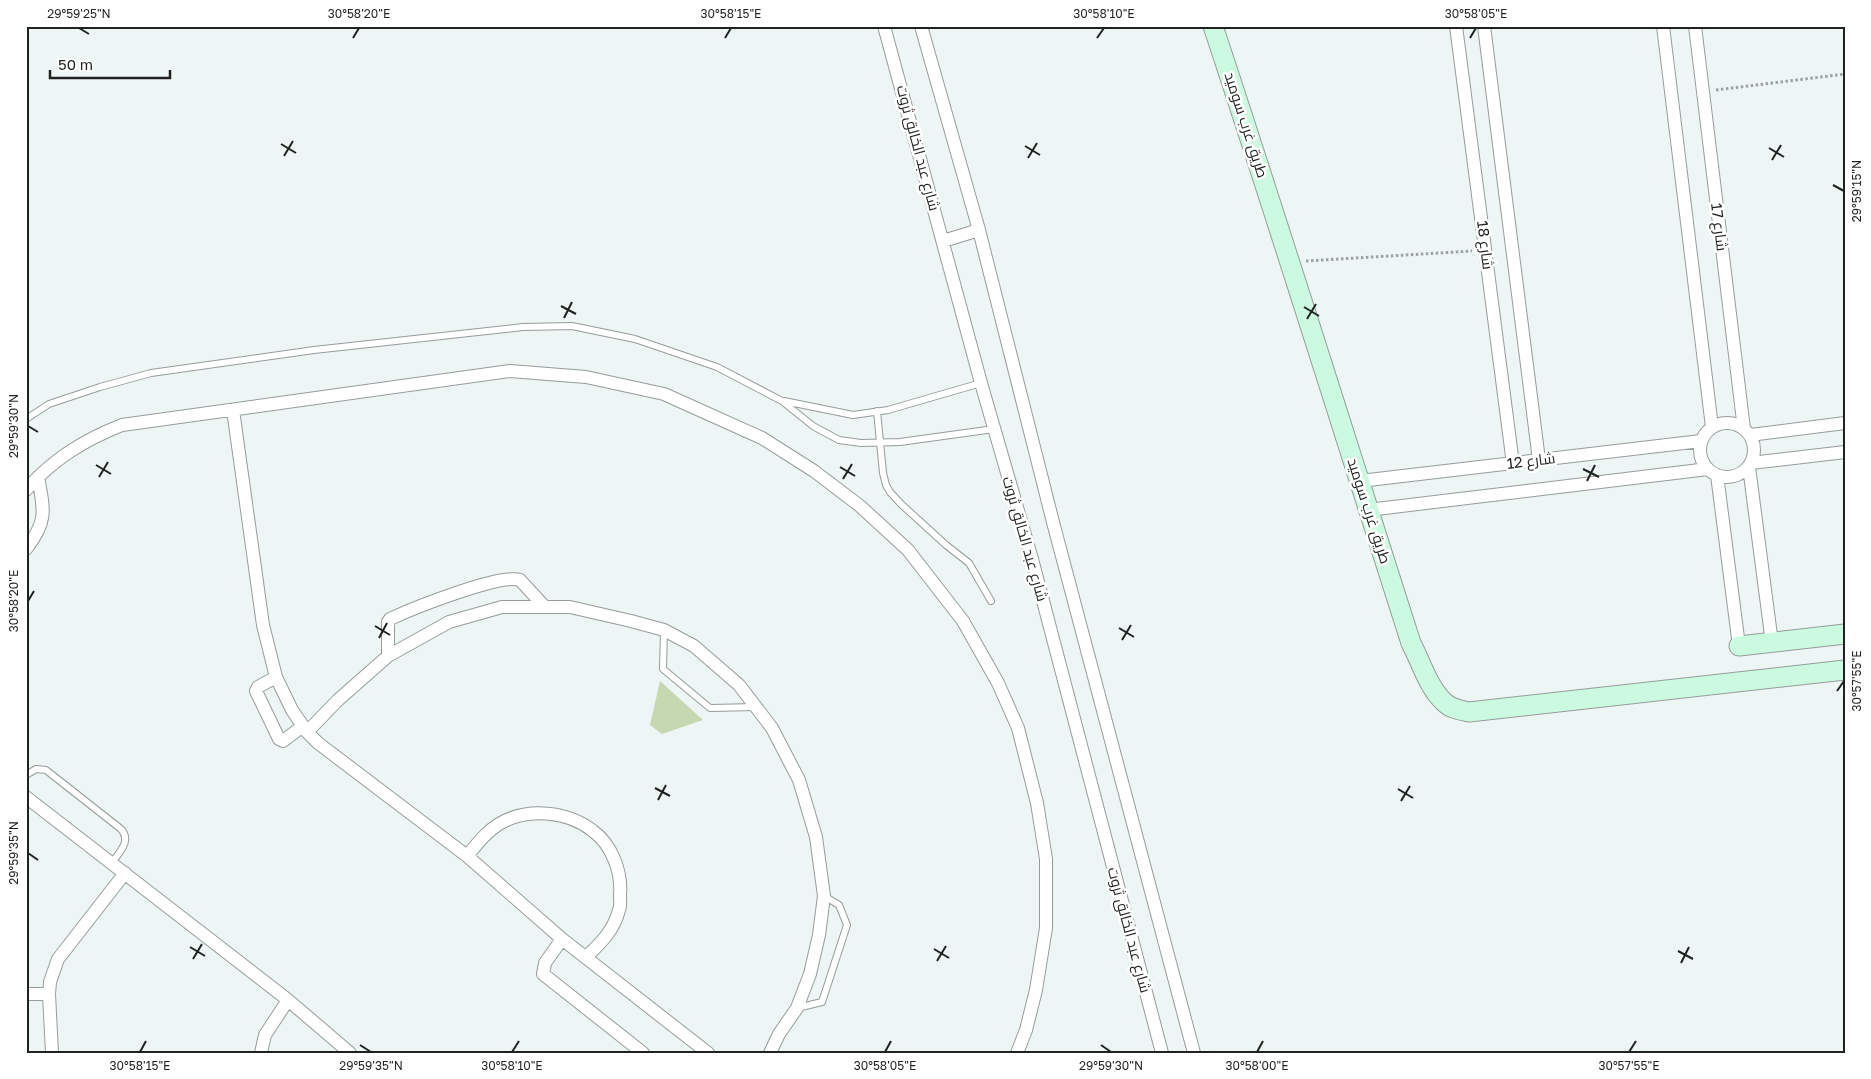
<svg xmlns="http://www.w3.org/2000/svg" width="1871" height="1079" viewBox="0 0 1871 1079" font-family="'Golos Text',Cairo,sans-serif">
<rect width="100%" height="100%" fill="#eef6f5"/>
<path fill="#c5d8b1" d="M660,681l43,39 -41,14 -12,-9z"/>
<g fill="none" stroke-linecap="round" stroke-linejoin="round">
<defs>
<path id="lane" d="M784,401l69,14 35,-5 93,-27
M877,411l6,62 3,12 4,7 11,12 45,41 23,18 22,38
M26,419l23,-15 51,-17 51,-14 163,-23 209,-23 49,-1 63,13 82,28 65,34 31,25 26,14 22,3 39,-1 94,-13
M664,630l-1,39 47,39 46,-1
M26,775l10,-6 10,1 75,59c11,12 -2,23 -9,34
M797,1008l25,-6 25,-77 -8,-20 -15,-9"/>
<path id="street" d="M884,26l97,357 51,176 130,494
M921,26l58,204 75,296 140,527
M1456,26l57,438
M1484,26l55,434
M1663,26l49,401
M1695,26l49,403
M943,241l36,-11
M233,410l30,215 13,52 16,33 15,22 11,11 149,113 95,83 146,114
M1700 450a27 27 0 1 1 54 0a27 27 0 1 1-54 0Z
M1750,435l95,-12
M1751,463l94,-11
M1749,467l23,176
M1717,475l22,171
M1360,481l341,-40
M26,490c27,-31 58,-50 96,-65l388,-54 76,6 78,17 98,44 52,33 46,35 48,44 55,71 35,62 20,45 19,75 9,56v69l-10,62 -10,40 -9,23
M1368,510l340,-41
M26,549c22,-28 18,-39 12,-72
M388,656v-34l2,-3c21,-10 111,-46 130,-39l24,26
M276,677l-18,10 -2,4 23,48 4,2 20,-15
M307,732l31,-32 50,-44 61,-34 53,-15h68l61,14 33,9 30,16 45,39 33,43 27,52 17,57 8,59 -5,39 -9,39 -13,34 -18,26 -9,19
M26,797l262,203 62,53
M467,856c10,-12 19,-24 32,-32 28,-17 69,-13 94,7 19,14 29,41 27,64 0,5 1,11 -1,15 -5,20 -18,33 -32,46
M562,939l-17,24 -2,11 100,79
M26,994h23
M52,1053l-3,-59 1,-12 8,-23 67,-86
M261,1053l4,-18 23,-35"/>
<path id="secondary" d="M1213,26c68,205 132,411 198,617 10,19 17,44 33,59 7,7 16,8 25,10l376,-42
M1739,646l106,-12"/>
</defs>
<use href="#lane" stroke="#959c9a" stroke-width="8"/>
<use href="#street" stroke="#959c9a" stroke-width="14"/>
<use href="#secondary" stroke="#959c9a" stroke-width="21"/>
<path stroke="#9ca2a1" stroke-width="3" stroke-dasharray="2.5 2.5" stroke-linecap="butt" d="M1716,90l129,-16
M1306,261l166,-10"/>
<use href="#lane" stroke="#fff" stroke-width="6"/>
<use href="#street" stroke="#fff" stroke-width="12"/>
<use href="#secondary" stroke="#ccfae1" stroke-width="19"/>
</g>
<path fill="none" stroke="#1f2221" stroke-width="2" d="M79,28l10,6M353,38l6,-10M725,38l6,-10M1097,38l7,-10M1470,38l6,-10M281,144l15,9M1025,146l15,9M1769,148l15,9M284,156l9,-15M1028,158l9,-15M1772,160l9,-15M1833,185l11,6M561,306l15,8M1304,307l15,9M564,318l8,-16M1307,319l9,-15M28,426l10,6M96,465l15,9M840,467l15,9M1583,469l16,8M99,477l9,-15M843,479l9,-15M1587,481l8,-16M28,601l6,-10M375,626l15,9M1119,628l15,9M379,638l8,-15M1122,640l9,-15M1837,691l7,-10M655,788l15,8M1398,789l15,9M658,800l8,-15M1401,801l9,-15M28,853l10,7M190,947l15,9M934,949l15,9M1678,951l15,8M193,959l9,-15M937,961l9,-15M1681,963l8,-16M360,1045l11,7M1101,1045l10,7M140,1052l6,-11M512,1052l7,-11M885,1052l6,-11M1257,1052l6,-11M1629,1052l7,-11"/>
<g text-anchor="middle" stroke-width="5" stroke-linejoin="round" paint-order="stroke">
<g font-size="15" fill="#1f2221" stroke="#fff">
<text transform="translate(1246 125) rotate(72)" y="5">طريق غرب سوميد</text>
<text transform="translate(918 148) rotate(75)" y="5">شارع عبد الخالق ثروت</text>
<text transform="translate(1719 227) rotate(83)" y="5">شارع 17</text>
<text transform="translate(1485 245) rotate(83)" y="5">شارع 18</text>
<text transform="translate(1531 461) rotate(-7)" y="5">شارع 12</text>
<text transform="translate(1369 511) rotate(72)" y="5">طريق غرب سوميد</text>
<text transform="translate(1025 539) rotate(74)" y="5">شارع عبد الخالق ثروت</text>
<text transform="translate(1129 930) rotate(75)" y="5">شارع عبد الخالق ثروت</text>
</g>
</g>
<rect width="1871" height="1079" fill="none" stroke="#ffffff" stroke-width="55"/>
<path d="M50 70v8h120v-8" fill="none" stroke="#1f2221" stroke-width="2.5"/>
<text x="58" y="70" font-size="15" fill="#1f2221" stroke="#ffffff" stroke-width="4" paint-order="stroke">50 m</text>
<rect x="28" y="28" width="1816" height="1024" fill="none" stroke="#1f2221" stroke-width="2"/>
<g font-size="12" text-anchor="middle" fill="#1f2221">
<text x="79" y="18">29°59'25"N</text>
<text x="359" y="18">30°58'20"E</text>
<text x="731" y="18">30°58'15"E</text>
<text x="1104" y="18">30°58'10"E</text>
<text x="1476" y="18">30°58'05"E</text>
<text transform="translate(1857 191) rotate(-90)" y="4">29°59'15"N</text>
<text transform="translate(14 426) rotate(-90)" y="4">29°59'30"N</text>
<text transform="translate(14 601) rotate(-90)" y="4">30°58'20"E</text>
<text transform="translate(1857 681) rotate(-90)" y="4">30°57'55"E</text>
<text transform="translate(14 853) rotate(-90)" y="4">29°59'35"N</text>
<text x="140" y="1070">30°58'15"E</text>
<text x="371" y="1070">29°59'35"N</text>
<text x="512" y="1070">30°58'10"E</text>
<text x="885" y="1070">30°58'05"E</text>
<text x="1111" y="1070">29°59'30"N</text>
<text x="1257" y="1070">30°58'00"E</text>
<text x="1629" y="1070">30°57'55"E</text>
</g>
</svg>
